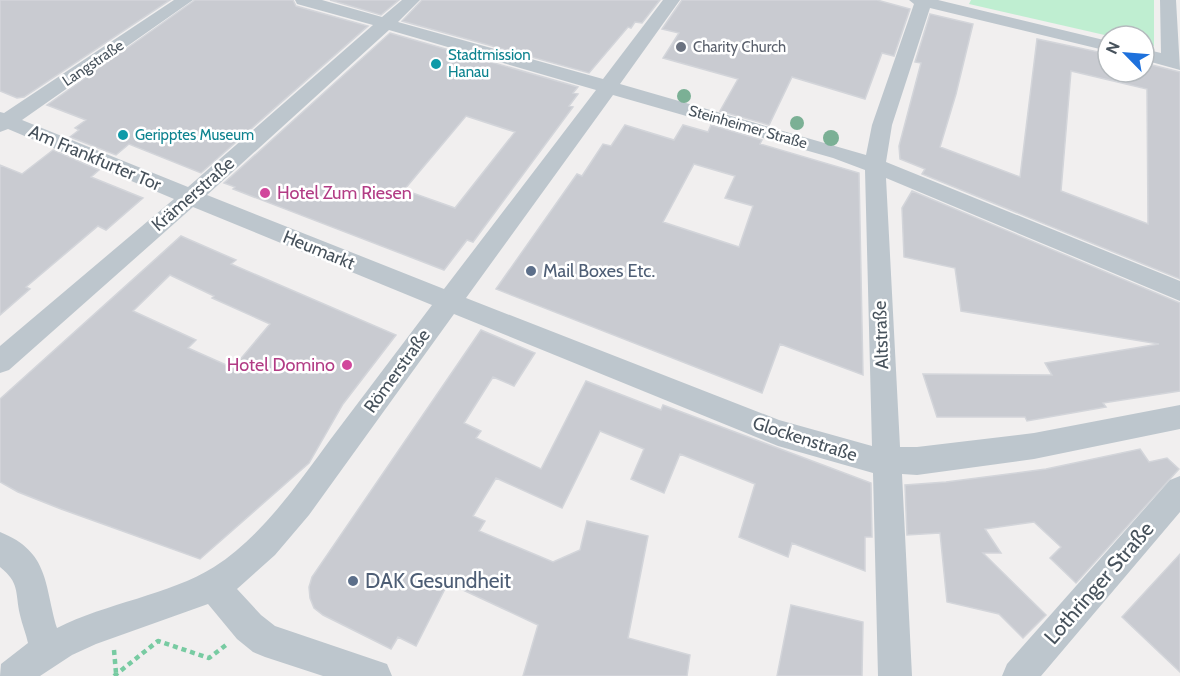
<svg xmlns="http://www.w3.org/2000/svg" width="1180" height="676" viewBox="0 0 1180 676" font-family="Cabin,sans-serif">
<rect width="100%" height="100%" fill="#f1efef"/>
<path fill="#bfeed1" d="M971,0h183v46l-10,-2v-8h-35l-140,-32z"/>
<path fill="#c9cbd1" stroke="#d3d5da" stroke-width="1.5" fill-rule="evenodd" d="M0,0h170l-146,97 -7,1 -17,-7z
M195,0h98l3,6 72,20 -167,147 -72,-29 -13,11 -46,-18 9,-7 -4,-2 11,-8 -39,-15z
M330,0h69l-18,15z
M422,0h238l-18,23 -7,-1 -4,6 -3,-1 -39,46 -187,-52z
M682,0h195l33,9 -16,47 -12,-3 -17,46 -73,-22 -23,48 -49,-14 18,-32 -75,-21 16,-25 -17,-4z
M930,14l43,10 -17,70 -16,53 80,30 17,-138 71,15v18h36v-9l36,9v207l-258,-105 3,-5 -25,-10 -1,-13 22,-83 -6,-1zM1071,71l76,18 1,135 -87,-33z
M390,33l188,54 -5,6 5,1 -9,12 4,1 -100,135 -6,-2 -23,30 -211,-81 2,-2 -11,-4zM466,116l49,16 -60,76 -51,-18z
M625,125l49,15 9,-15 25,7 3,-7 51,15 -2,4 99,29 4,202 -83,-31 -18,49 -266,-104 81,-115 5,2 21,-32 8,2zM694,164l41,12 -10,22 28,8 -14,41 -76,-25z
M53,150l46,20 -8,7 52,21 -37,32 -8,-4 -72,61 4,2 -30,26v-150l22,9z
M912,191l268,112v88l-77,12 3,4 -79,14 -2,-4h-88l-14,-43 129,1 -7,-12 114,-19 -198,-33 -6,-43 -51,-11 -2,-49z
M181,236l55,24 -5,4 165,71 -53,69 -34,59 -109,96 -139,-50 -43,-17 -18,-10v-83zM170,275l44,21 -2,2 58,26 -37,44 -45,-20 8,-8 -63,-29z
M481,330l54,23 -21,33 -21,-9 -29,46 17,8 -5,7 65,31 45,-88 75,29 2,-5 208,78 1,54h-7v34l-73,-28 -4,14 -49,-20 16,-53 -75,-30 -16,39 -33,-14 13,-30 -44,-18 -38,77 -66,-30 -23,38 12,5 -6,10 74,31 27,-12 7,-29 61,15 -20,102 62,17 -3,21h-164l15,-51 -90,-42 -32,63 -18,-9 -7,12 -68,-34 -9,-7 -4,-10 -1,-11 3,-10z
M1140,449l9,13 18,-4 12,11 -103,114 -26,-25 11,-11 -27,-25 -49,7 16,24h-18l63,62 -23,23 -24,-24 -52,-12 -7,-69 -33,2 -2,-50 41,-3 100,-13z
M1180,554v118l-58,-55z
M791,605l72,17 -1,54h-85z"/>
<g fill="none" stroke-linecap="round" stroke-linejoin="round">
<path stroke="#78cba2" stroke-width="4.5" stroke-dasharray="5 4" stroke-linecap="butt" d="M114,650l2,23
M114,676l44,-35 51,17 17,-13"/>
<path fill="#bdc6cd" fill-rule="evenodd" d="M174,0h19l-171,120 166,67 185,-162 -76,-21 -2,-4h27l60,17 20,-17h18l-22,22 205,57 60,-79h17l-60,84 246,71 6,-30 42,-121 -5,-4h29l170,41v10l-178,-43 -38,117 -6,37 294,119v20l-294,-123 14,269h17l117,-14 146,-28v24l-146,30 -117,16 -15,-1 10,202h-34l-5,-203 -95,-27 -324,-132 -145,201 -34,40 -38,34 24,26 14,11 112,38 5,12h-69l-58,-19 -12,-5 -16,-13 -29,-35 -112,40 -24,11 -32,21h-40l1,-12 27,-21c-2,-9 -6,-19 -8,-28 -5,-23 0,-32 -20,-48v-35c50,20 44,53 57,96 49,-25 112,-33 157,-61 48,-31 83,-82 116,-127 34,-45 68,-90 102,-135l-239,-98 -184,163 -9,3v-27l174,-147 -166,-70 -8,3v-20l4,1zM389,30l207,60 -152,199 -237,-94zM613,95l220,63 32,12 7,276 -93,-26 -313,-122z
M1160,0h16l4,70 -36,-10v-11l17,4z
M1180,476v36l-139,164h-39l5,-12 163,-184z"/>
</g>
<g fill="#7bb095">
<circle cx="684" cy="96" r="7"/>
<circle cx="797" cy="123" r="7"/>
<circle cx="831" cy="138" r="8"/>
</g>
<circle fill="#6b7280" stroke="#fff" stroke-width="2" cx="681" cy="47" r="6"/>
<g fill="#0f9aa8" stroke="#fff" stroke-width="2">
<circle cx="436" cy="64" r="6"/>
<circle cx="123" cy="135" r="6"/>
</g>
<g fill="#d1479c" stroke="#fff" stroke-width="2">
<circle cx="265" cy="193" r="6"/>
<circle cx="347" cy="365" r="6"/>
</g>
<g fill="#5c6f8a" stroke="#fff" stroke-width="2">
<circle cx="531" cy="271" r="6"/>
<circle cx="353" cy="581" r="6"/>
</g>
<g text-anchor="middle" stroke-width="5" stroke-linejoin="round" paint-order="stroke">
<g font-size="15" fill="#5b616d" stroke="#fff" text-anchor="start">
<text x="693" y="52">Charity Church</text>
</g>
<g font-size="15" fill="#0d838f" stroke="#fff" text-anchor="start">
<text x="448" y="60">Stadtmission<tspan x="448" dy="17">Hanau</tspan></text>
<text x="135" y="140">Geripptes Museum</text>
</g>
<g font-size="15" fill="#47525c" stroke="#fff">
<text transform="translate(93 63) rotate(-34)" y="5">Langstraße</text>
<text transform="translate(748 127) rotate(16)" y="5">Steinheimer Straße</text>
</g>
<g font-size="18" fill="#47525c" stroke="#fff">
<text transform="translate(95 158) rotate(23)" y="6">Am Frankfurter Tor</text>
<text transform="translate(193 194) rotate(-41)" y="6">Krämerstraße</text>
<text transform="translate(319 250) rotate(22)" y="6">Heumarkt</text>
<text transform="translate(881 335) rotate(-92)" y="6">Altstraße</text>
<text transform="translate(397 371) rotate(-54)" y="6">Römerstraße</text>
<text transform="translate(805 439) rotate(18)" y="6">Glockenstraße</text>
</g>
<g font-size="18" fill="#b23c85" stroke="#fff" text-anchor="start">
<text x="277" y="199">Hotel Zum Riesen</text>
<text x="335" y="371" text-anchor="end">Hotel Domino</text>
</g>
<g font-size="18" fill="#4e5e75" stroke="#fff" text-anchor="start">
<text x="543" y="277">Mail Boxes Etc.</text>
</g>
<g font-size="21" fill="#4e5e75" stroke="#fff" text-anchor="start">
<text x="365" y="588">DAK Gesundheit</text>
</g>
<g font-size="21" fill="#47525c" stroke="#fff">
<text transform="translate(1099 583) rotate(-49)" y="7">Lothringer Straße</text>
</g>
</g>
<g transform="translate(1126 54) rotate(295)"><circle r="28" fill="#ffffff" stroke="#b5babe" stroke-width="1.5"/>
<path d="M0-4.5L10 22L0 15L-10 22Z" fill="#1e71dc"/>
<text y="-9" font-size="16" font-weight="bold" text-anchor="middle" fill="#47525c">N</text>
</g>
</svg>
